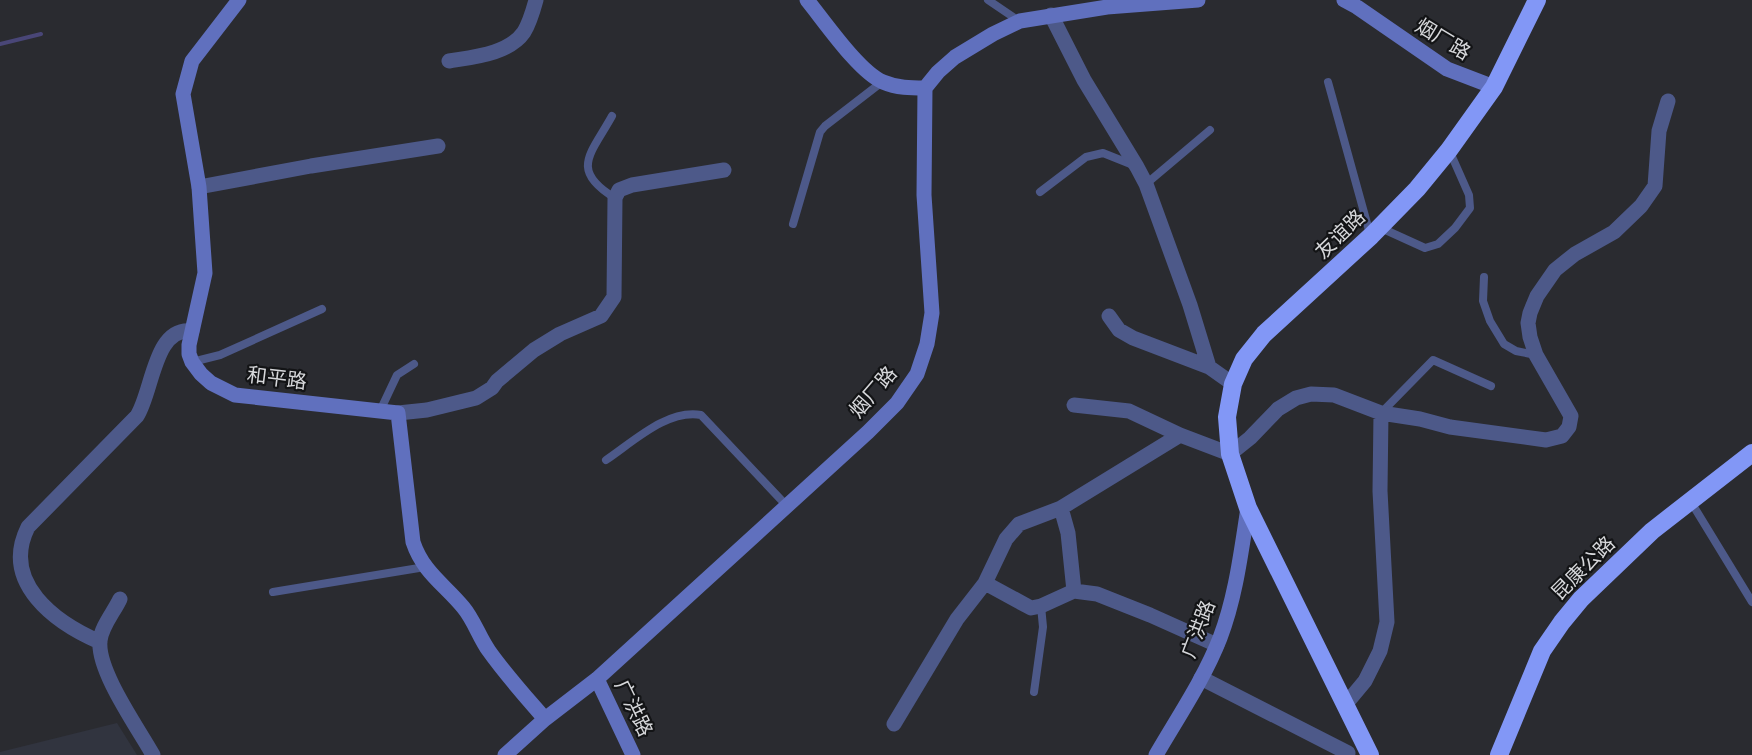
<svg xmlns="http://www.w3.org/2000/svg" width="1752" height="755" viewBox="0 0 1752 755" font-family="Overpass,'Noto Sans SC',sans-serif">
<rect width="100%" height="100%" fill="#2a2b30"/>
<path fill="#31343f" d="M117,723l20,32h-137v-3z"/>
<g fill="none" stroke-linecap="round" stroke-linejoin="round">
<path stroke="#494677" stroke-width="4" d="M0,44l41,-10"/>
<path stroke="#4d5989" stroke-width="8" d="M988,0l31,21
M1328,82l42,152
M612,116c-21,38 -43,54 3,82
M1146,184l64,-54
M1040,192l46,-35 17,-4 30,12
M793,224l27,-92 5,-6 57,-44
M1381,228l44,20 13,-4 17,-16 15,-20 -1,-13 -19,-43
M1484,277l-1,24 7,20 14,23 12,7 20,4
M192,362l28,-7 102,-46
M380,411l17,-36 17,-11
M1381,413l52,-53 58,26
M606,460c27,-18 61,-51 95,-45l85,90
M1691,502l61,100
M273,592l152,-25
M1034,692l9,-65 -2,-21"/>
<path stroke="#4d5989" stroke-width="15" d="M1051,15l33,65 53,87 9,17 44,121 19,62 24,17
M449,61c24,-4 60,-7 75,-29 6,-10 9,-21 12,-32
M199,187l112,-21 127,-20
M1109,316l10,14 14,8 76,29
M1074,405l55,6 51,24 50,19 20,-16 28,-29 18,-11 15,-4 23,1 47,18 39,6 30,8 96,13 16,-4 7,-9 2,-11 -35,-61 -6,-18 -2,-14 2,-10 7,-17 18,-26 20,-16 39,-22 27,-26 14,-20 4,-55 9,-30
M398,413l29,-3 49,-12 16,-10 5,-7 37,-31 26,-16 41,-18 13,-19 1,-99 4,-8 13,-5 92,-15
M1061,508l7,25 6,58
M985,583l21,-44 13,-15 42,-16 119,-73
M120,599c-6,13 -19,28 -20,42 -3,30 38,87 53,114
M100,642c-44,-19 -100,-59 -72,-115l109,-111c16,-25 17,-90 55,-85
M1201,678l147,75
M1345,705l20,-24 15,-30 7,-29 -7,-131 1,-78
M894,724l63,-105 28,-36 46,25 10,-2 33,-15 23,3 53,21 67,30"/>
<path stroke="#6070be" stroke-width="15" d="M239,0l-47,61 -9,33 16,93 6,86 -16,72v9l3,8 9,12 10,9 24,12 163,18 15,129c10,30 31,42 50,65 11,13 16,30 26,44 17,24 37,46 56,68
M807,0c18,22 52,72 76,82 14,6 28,6 42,6
M1344,0l13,7 90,62 47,18
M597,679l36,76
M505,755l40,-36 52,-40 271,-247 29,-29 20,-29 10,-30 5,-31 -8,-118 1,-107 13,-16 17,-15 38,-23 27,-13 87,-14 91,-7
M1156,755c22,-38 48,-76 64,-117 16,-42 21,-86 28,-130"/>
<path stroke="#8297f6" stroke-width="18" d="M1370,755l-122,-247 -18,-54 -3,-37 6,-33 11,-25 20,-25 107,-98 46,-47 32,-39 45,-63 43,-87
M1499,755l43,-104 20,-29 19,-23 71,-68 100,-78"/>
</g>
<g text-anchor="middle" stroke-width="4.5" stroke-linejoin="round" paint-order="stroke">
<g font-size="20" fill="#d6d7da" stroke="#131416">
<text transform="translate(1443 39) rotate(31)" y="7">烟厂路</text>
<text transform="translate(1340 234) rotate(-44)" y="7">友谊路</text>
<text transform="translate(277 378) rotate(7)" y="7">和平路</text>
<text transform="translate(873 392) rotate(-49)" y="7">烟厂路</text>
<text transform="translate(1583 568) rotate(-45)" y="7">昆康公路</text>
<text transform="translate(1198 629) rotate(-69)" y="7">广洪路</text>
<text transform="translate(634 708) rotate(64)" y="7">广洪路</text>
</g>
</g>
</svg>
